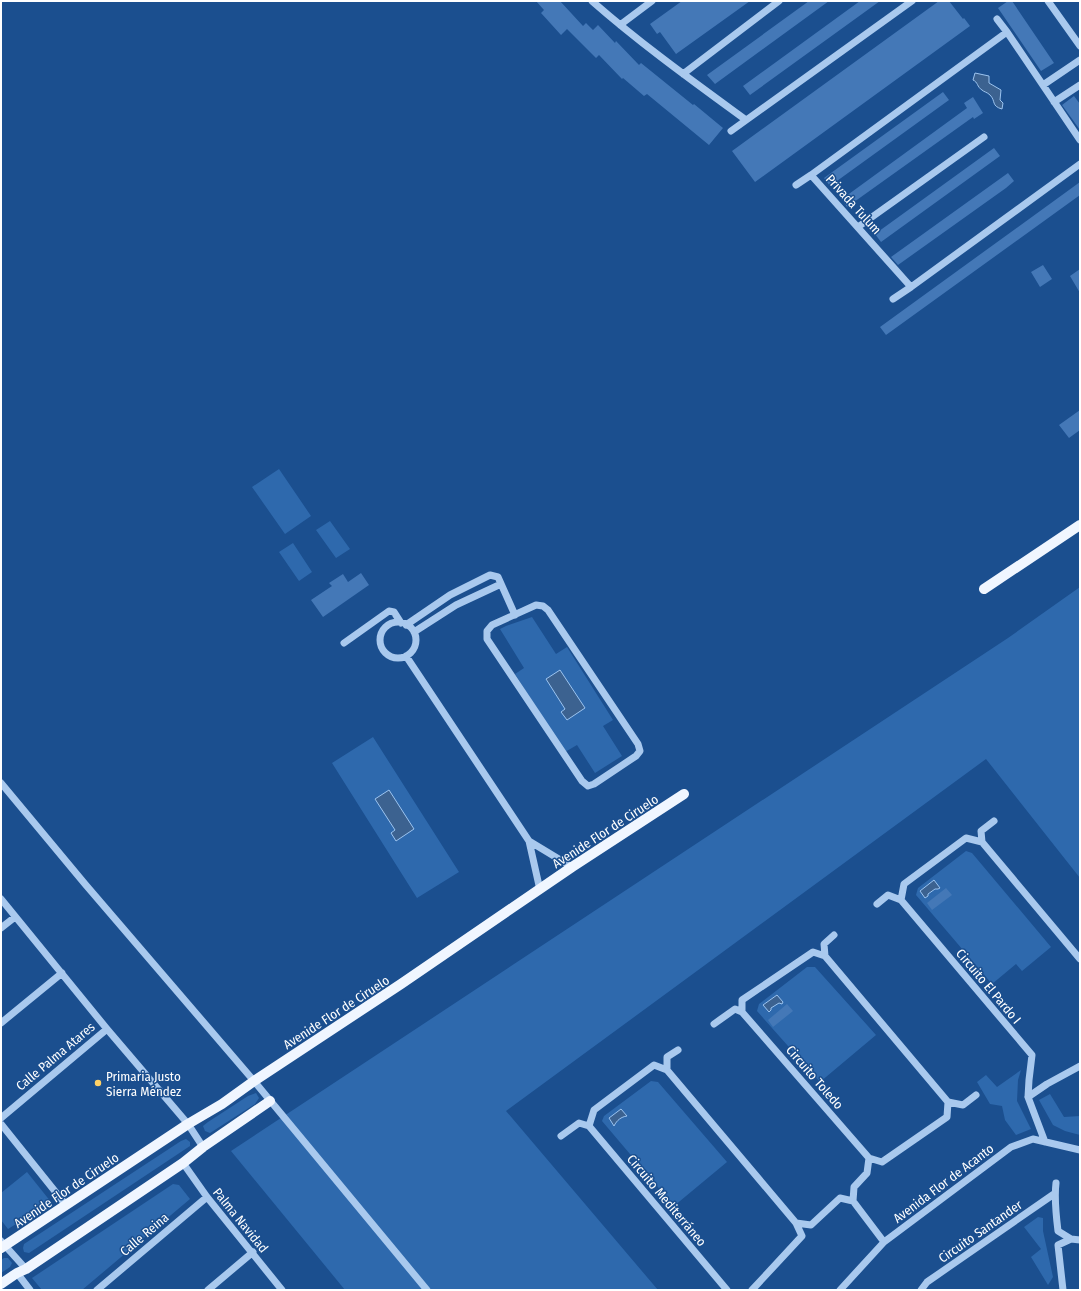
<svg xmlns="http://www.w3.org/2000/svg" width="1081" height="1291" viewBox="0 0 1081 1291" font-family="'Fira Sans Condensed',sans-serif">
<rect width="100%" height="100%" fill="#1b4f8f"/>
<path fill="#2e69ad" d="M279,469l32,47 -26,18 -33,-47z
M330,521l20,28 -14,9 -20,-28z
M293,543l19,29 -13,9 -20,-29z
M1080,587v291l-94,-119 -480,352 152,179h-313l-114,-139 777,-513z
M532,617l24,37 11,-7 46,73 -10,6 19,30 -27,17 -18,-28 -12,7 -50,-78 9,-6 -24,-39 6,-3z
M373,737l86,135 -42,26 -85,-135z
M966,851l6,2 79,94 -29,24 -6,-7 -24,20 -76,-89 2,-7z
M807,967h8l61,68 -56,47 -63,-71 2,-7z
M1021,1070l-3,10 -1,21 14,28 -15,6 -11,-15 -3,-14 -12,-2 -13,-22 9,-7 11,12z
M651,1081l7,1 69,80 -53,44 -72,-85 2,-5z
M256,1093l3,5 -4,6 -45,29 -5,-2 -2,-5 5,-4 40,-26z
M1050,1094l14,23 16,-1v19l-15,-4 -12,-6 -14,-25z
M186,1139l4,3v4l-161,107 -5,-1 -1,-4 1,-4 157,-103z
M27,1172l24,30 -43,27 -7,-9v-27z
M173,1184l6,1 11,14 -108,91h-40l-10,-12z
M1038,1217l5,1v13l10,46 -5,8 -17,-28 10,-8 -17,-22z
M4,1258h4l4,5 -2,4 -9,6v-13z"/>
<path fill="#3c6290" stroke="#9cc4f0" d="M975,73l14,3v7l12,7 -1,10 3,3 -1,6c-11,-3 -6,-8 -12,-14 -3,-3 -6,-3 -8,-5 -5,-3 -4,-8 -9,-10z
M560,670l25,38 -18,12 -6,-8 4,-3 -19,-30z
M389,790l25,39 -18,12 -5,-8 4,-3 -20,-31z
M934,880l6,8 -2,1h-3l-7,5v2l-3,2 -5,-7z
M777,995l6,7 -1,2 -3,-1 -8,5v2l-2,2 -6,-7z
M621,1109l6,7c-6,1 -10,4 -13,10l-5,-8z"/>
<path fill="#4478b7" d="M536,1h24l23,25 3,-3 7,7 5,-5 17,18 1,-2 23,24 2,-2 52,42 1,-1 29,24 -14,17 -62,-51 -3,2 -21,-18 -1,1 -23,-24 -3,3 -29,-29 -6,6 -20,-22 3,-3z
M682,1h68l-74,53 -16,-22 -3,2 -7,-10z
M809,1h20l-114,83 -8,-9z
M860,1h20l-130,94 -7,-9z
M939,1h10l14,18 1,-1 6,8 -215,156 -23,-31z
M1008,1h4l42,62 -13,8 -43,-63z
M943,92l6,8 -119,86 -6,-8z
M1074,96l6,8v26l-18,-25z
M973,97l10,16 -9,6 -1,-2 -126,90 -5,-8 125,-91 -3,-5z
M994,148l6,8 -119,86 -6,-8z
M1008,173l6,8 -8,7 -108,77 -7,-8z
M1080,182v13l-194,140 -6,-8z
M1043,265l9,14 -12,8 -9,-15z
M1080,269v24l-10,-17z
M1080,410v20l-11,8 -10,-13z
M361,573l8,12 -46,32 -12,-17 21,-14 -3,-3 14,-9 5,8z
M946,888l6,7 -20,15 -5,-7z
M787,1004l6,7 -20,16 -5,-7z"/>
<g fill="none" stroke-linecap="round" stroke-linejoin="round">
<path stroke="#a9c9ee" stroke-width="7" d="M592,1c49,43 102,81 154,119
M1048,1l32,45
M997,19l10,13
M620,25l32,-24
M683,74l96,-73
M1043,85l37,-25
M1054,102l26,-17
M731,131l181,-130
M1080,140l-73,-108 -196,143 100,112 169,-123
M796,185l15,-10
M858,227l126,-90
M893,299l18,-12
M536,605l7,1 5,4 90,134 2,7 -4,5 -42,28 -6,2 -6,-5 -95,-142v-8l5,-6z
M380 640a18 18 0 1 1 36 0a18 18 0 1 1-36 0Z
M406,625l44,-30 40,-20 8,2 17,38
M414,632l42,-27 45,-21
M344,643l45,-32 5,1 7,11
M406,656l123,185 11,49
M1,783l84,101 169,197 173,209
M529,841l43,26
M982,842l98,117
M1,899l106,130 81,95 15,23
M901,900l131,155 -3,25 -1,17 17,45
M877,904l11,-9 13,5 3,-16 62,-46 16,4 -1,-11 13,-10
M1,928l14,-11
M825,956l123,146
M742,1012l127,146
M1,1023l61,-50
M714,1024l21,-15 7,3v-12l71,-48 12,4 -1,-12 10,-9
M667,1070l129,153
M1028,1097l19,-13 33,-18
M1,1118l106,-89
M1,1124l65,81
M589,1126l138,164
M561,1136l18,-13 10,3 5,-16 60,-45 13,5v-13l11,-7
M183,1163l24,34 75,93
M1056,1183c-2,16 0,32 2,48l13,8 -13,6 5,45
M853,1201l1,-14 13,-14 2,-15 13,4 65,-45 1,-15 15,3 13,-10
M853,1201l31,41
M1071,1239l9,1
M1,1241l25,28
M17,1273l13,17
M97,1290l110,-93
M208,1290l45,-38
M752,1290l50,-54 -6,-13 15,2 29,-27 13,3
M840,1290l44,-48 127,-95 22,-8 47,11
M921,1290l6,-8 127,-88"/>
<path stroke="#f0f6ff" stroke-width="10" d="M984,589l96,-64
M1,1248l187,-124 34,-20 32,-23 147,-97 171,-117 112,-73
M1,1284l16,-11 9,-4 157,-106 20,-16 67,-46"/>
</g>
<circle fill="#ffd166" stroke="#1b4f8f" stroke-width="1.5" cx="98" cy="1083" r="4"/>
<g text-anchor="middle" stroke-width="3" stroke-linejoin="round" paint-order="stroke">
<g font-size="13" fill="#fff" stroke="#1b4f8f">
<text transform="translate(854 204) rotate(48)" y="5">Privada Tulum</text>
<text transform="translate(605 831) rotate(-33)" y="5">Avenide Flor de Ciruelo</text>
<text transform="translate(989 986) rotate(50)" y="5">Circuito El Pardo I</text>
<text transform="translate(336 1012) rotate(-33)" y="5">Avenide Flor de Ciruelo</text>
<text transform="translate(55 1056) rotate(-40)" y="5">Calle Palma Atares</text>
<text transform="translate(815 1077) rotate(49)" y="5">Circuito Toledo</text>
<text transform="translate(943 1183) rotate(-37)" y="5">Avenida Flor de Acanto</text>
<text transform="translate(66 1190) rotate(-34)" y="5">Avenide Flor de Ciruelo</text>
<text transform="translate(667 1200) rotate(50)" y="5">Circuito Mediterráneo</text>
<text transform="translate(241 1220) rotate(51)" y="5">Palma Navidad</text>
<text transform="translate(980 1231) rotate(-35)" y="5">Circuito Santander</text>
<text transform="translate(144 1234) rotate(-40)" y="5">Calle Reina</text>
</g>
<g font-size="13" fill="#fff" stroke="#1b4f8f" text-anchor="start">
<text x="106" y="1081">Primaria Justo<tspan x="106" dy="15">Sierra Méndez</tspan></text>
</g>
</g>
<rect width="1081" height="1291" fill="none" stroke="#ffffff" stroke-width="4"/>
</svg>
